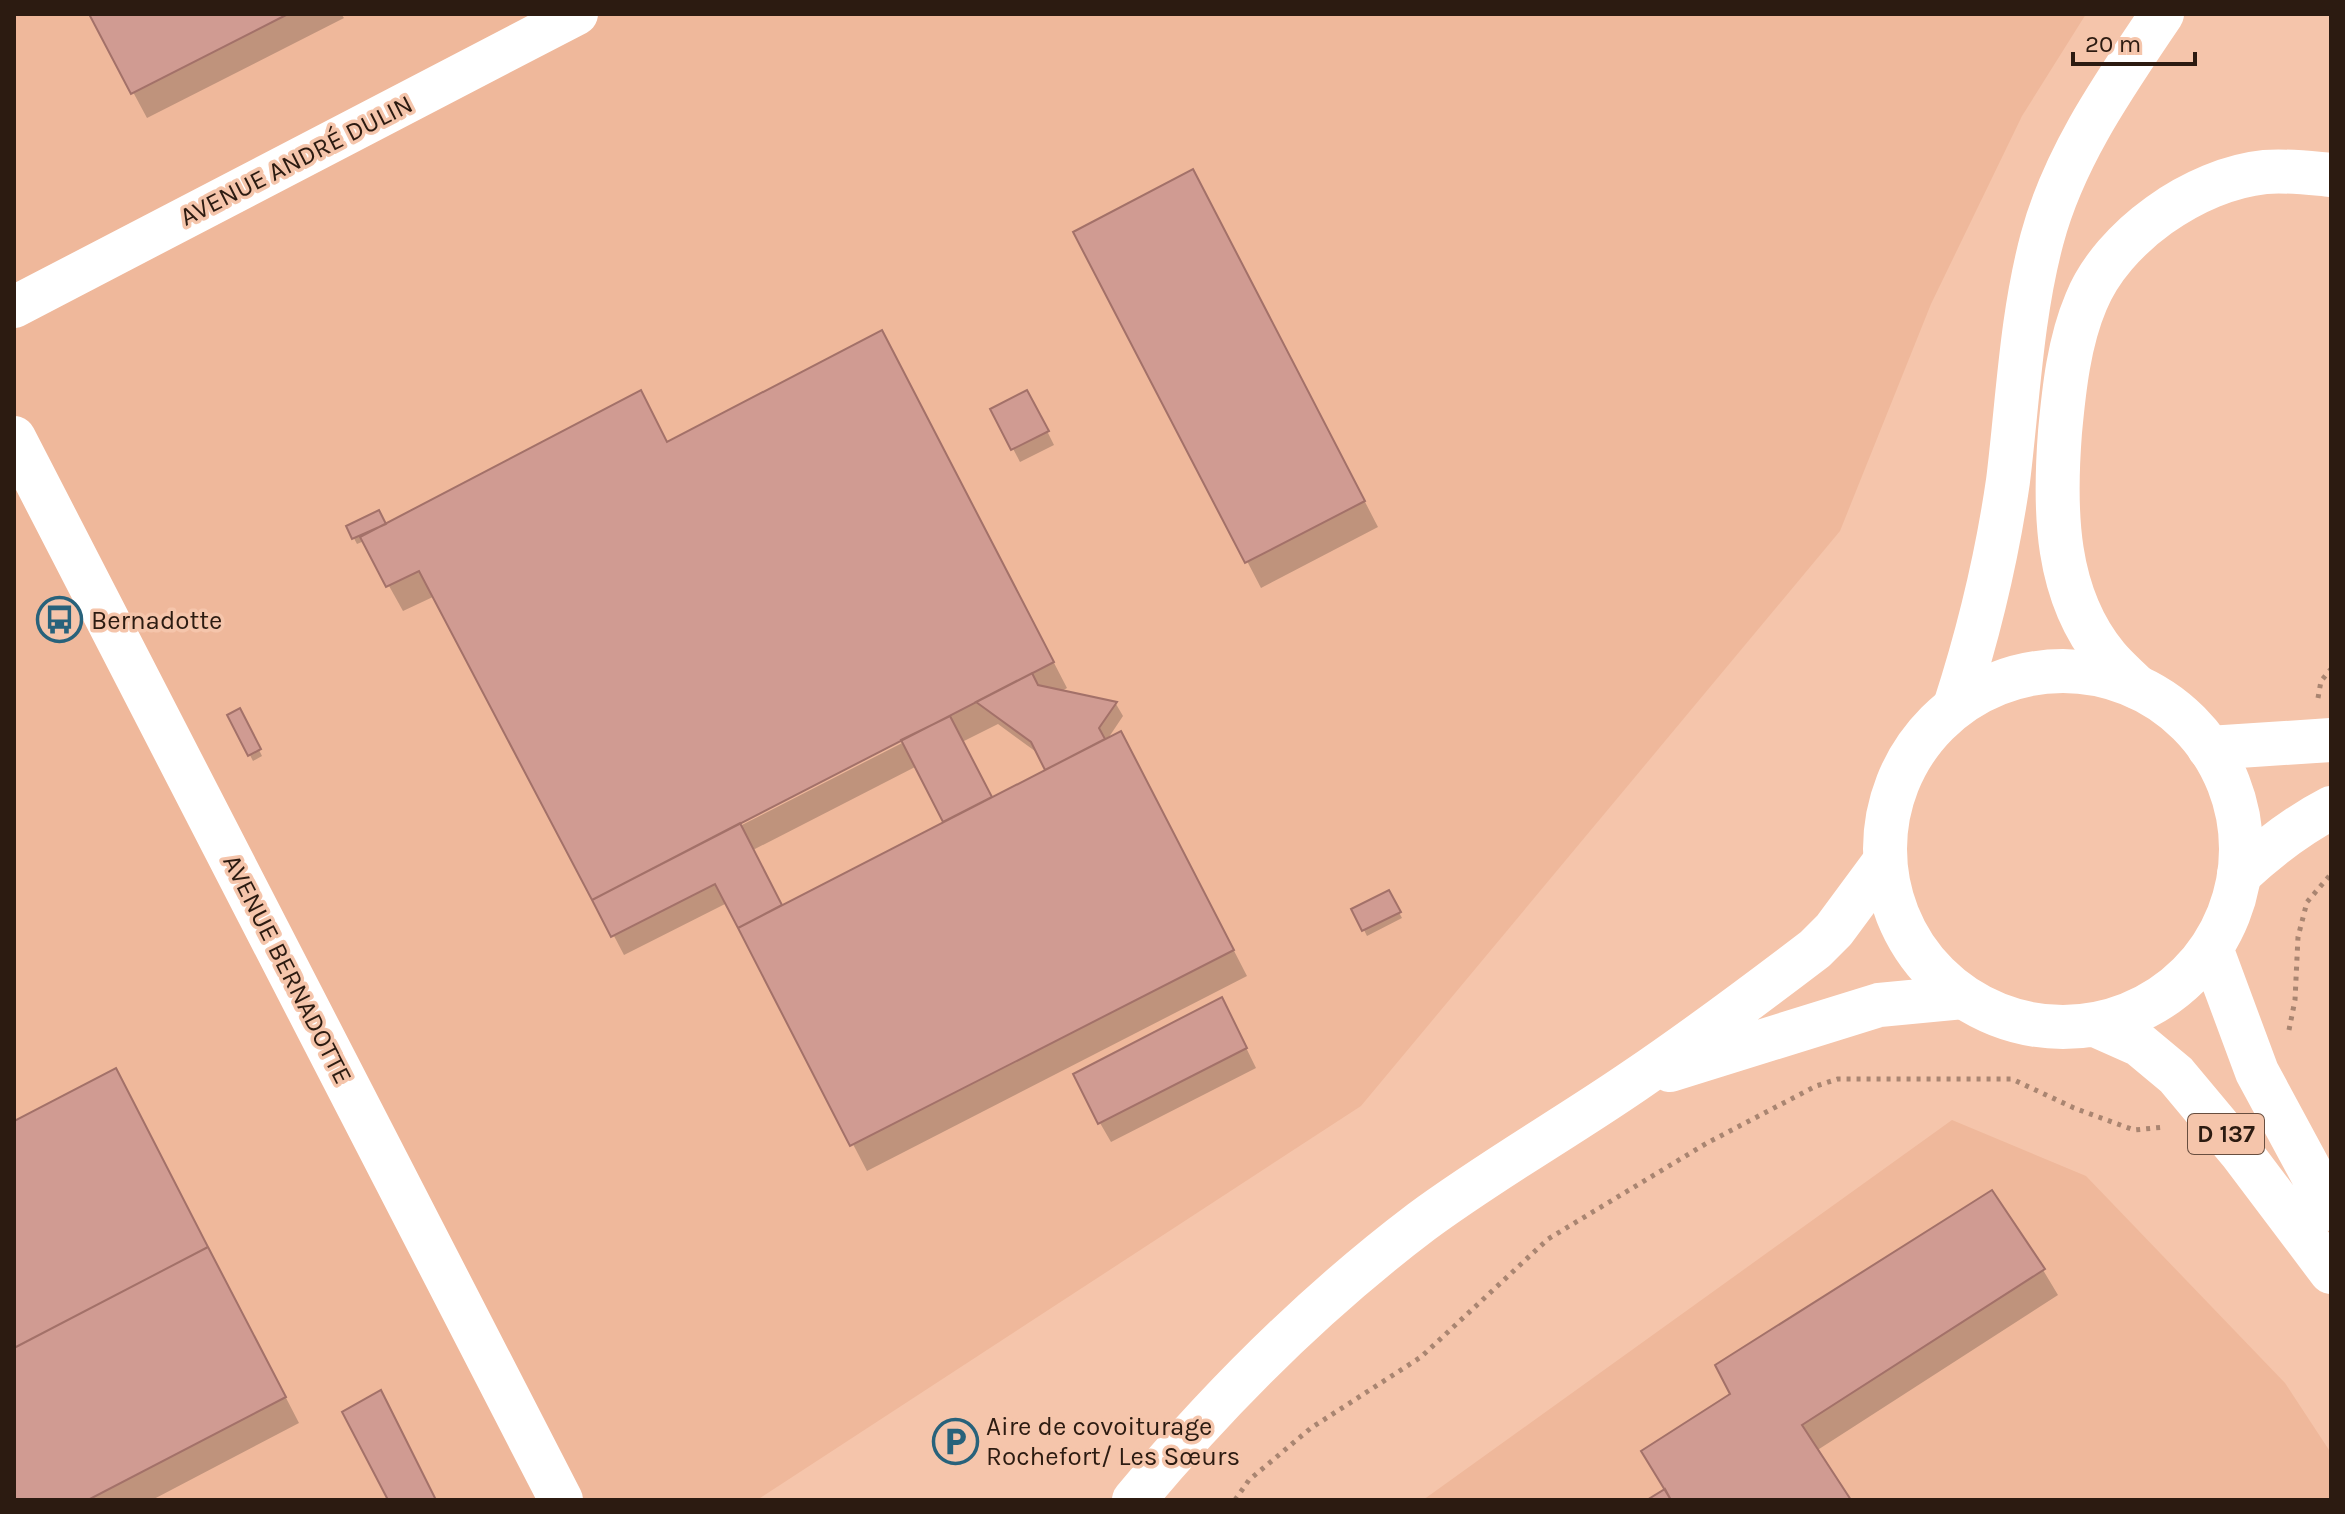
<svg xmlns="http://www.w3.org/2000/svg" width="2345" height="1514" viewBox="0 0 2345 1514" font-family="Karla,sans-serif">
<rect width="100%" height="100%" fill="#f5c5ab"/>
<path fill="#efb89b" d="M14,14h2072l-64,102 -91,188 -91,227 -479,575 -604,394h-743z
M1952,1120l134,56 199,207 46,70v47h-908z"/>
<path fill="#0003" fill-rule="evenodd" d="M91,14h250l3,4 -197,100z
M1207,197l171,330 -117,61 -185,-356z
M896,358l171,330 -7,4 56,12 7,12 -16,24 28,19 112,217 -380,195 -140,-268 -103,52 -189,-359 -32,15 -39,-70 -7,3 -9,-17 38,-1 255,-133 27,51zM998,724l41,30 9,17 -56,28 -30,-57zM904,737v5l-172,88 -2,-4zM917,766l30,56 -165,85 -29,-57z
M1034,405l20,40 -34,17 -27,-52z
M240,711l22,45 -9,5 -23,-45z
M1388,892l14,26 -35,18 -13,-26z
M1232,1019l24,49 -145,74 -11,-19z
M130,1096l169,327 -147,77h-138v-377z
M2043,1270l15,25 -242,156 32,49h-197z"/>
<path fill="#d09b92" stroke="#a37169" stroke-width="2" d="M89,14h199l-157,80z
M1193,169l172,332 -120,62 -172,-331z
M882,330l172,332 -462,238 -173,-329 -33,16 -26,-50 281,-147 26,52z
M1027,390l22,41 -38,19 -21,-41z
M379,510l7,14 -34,15 -6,-13z
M1032,673l6,12 79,17 -18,26 6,11 -60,31 -14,-28 -55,-40z
M240,708l21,41 -13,7 -21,-41z
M950,716l42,81 -49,25 -42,-82z
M1121,731l113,219 -384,196 -112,-218z
M740,823l42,82 -44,23 -23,-44 -104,53 -19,-37z
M1389,890l12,22 -39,19 -11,-22z
M1222,997l25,51 -149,76 -25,-50z
M116,1068l92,179 -194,101v-227z
M1992,1190l53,79 -243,156 49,75h-180l-30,-49 89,-57 -15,-29z
M208,1247l78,150 -198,103h-74v-152z
M381,1390l55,110h-48l-46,-88z
M1665,1489l6,11h-24z"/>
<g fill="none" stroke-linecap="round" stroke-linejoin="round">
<path stroke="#a98571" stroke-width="5" stroke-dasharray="4 6" stroke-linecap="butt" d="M2318,698l3,-17 10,-12
M2289,1030l6,-30 3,-63 9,-35 24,-28
M1235,1500l14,-20 62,-52 110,-71 127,-118 159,-96 109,-57 22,-7h174l62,29 60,22 31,-3"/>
<path stroke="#fff" stroke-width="42" d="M14,307l563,-293"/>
<path stroke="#fff" stroke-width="44" d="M14,438l547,1062"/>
<path stroke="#fff" stroke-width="44" d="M2209,748l122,-8
M2239,875c29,-27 57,-49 92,-67
M1670,1070l209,-65 84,-8
M1134,1500c86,-103 180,-197 287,-278 69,-51 143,-93 213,-141 62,-42 122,-87 181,-132l19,-19 51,-69"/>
<path stroke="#fff" stroke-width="44" d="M1885 849a178 178 0 1 1 356 0a178 178 0 1 1-356 0Z
M2211,948l46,124 74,137
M2095,1025l45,20 36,30 66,79 89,118"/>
<path stroke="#fff" stroke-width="44" d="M2137,687c-10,-10 -21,-19 -30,-30 -52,-63 -53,-147 -47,-225 4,-43 9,-90 26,-130 26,-65 109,-123 179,-130 22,-2 44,1 66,3
M1955,706c24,-74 42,-149 53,-225 10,-81 13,-163 34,-242 22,-83 73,-155 120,-225"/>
</g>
<defs>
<symbol id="bus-ring" viewBox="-11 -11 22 22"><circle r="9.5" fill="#f5c5ab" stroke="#28627b" stroke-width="1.5"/><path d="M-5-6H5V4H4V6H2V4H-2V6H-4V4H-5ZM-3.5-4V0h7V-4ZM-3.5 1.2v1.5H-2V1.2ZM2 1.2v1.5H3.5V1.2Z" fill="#28627b"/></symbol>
<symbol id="parking-ring" viewBox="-11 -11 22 22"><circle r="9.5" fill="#f5c5ab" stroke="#28627b" stroke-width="1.5"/><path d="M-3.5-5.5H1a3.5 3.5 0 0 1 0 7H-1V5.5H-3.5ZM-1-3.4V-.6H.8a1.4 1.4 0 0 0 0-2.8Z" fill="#28627b"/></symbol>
</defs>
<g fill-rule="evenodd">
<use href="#bus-ring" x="34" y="594" width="51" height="51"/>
<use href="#parking-ring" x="930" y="1416" width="51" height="51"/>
</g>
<g text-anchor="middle" stroke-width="7" stroke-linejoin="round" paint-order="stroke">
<rect fill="#f5c5ab" stroke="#684e3f" stroke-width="2" x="2188" y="1114" width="76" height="40" rx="6"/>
<g font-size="24" font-weight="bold" fill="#2c1b11">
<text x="2226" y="1142">D 137</text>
</g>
<g font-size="26" fill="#2c1b11" stroke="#f5c5ab">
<text transform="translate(296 160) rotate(-27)" y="9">AVENUE ANDRÉ DULIN</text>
<text transform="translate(288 969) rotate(63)" y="9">AVENUE BERNADOTTE</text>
</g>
<g font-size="26" fill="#2c1b11" stroke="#f5c5ab" text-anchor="start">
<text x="91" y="629">Bernadotte</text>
<text x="986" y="1435">Aire de covoiturage<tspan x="986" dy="30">Rochefort/ Les Sœurs</tspan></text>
</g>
</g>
<rect width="2345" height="1514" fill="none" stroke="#2c1b11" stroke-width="32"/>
<path d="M2073 52v12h122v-12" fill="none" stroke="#2c1b11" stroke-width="4"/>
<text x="2085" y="52" font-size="24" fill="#2c1b11" stroke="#f5c5ab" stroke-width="6" paint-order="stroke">20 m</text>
</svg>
